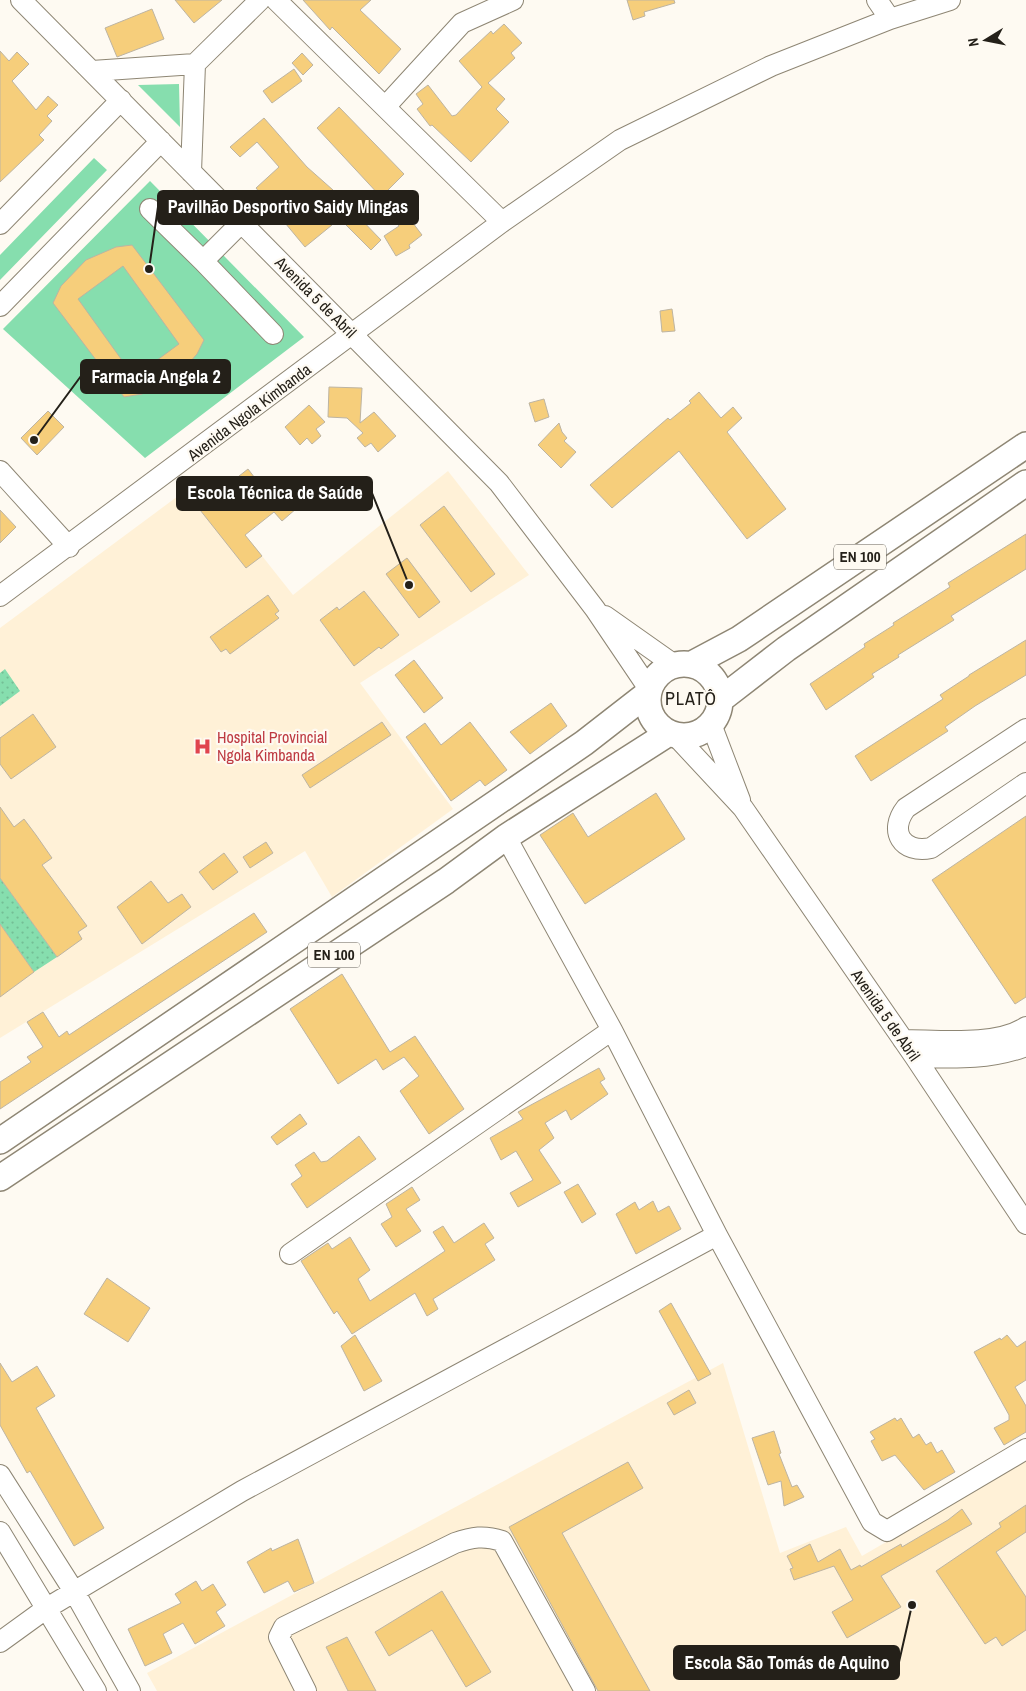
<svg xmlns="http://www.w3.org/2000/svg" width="1026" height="1691" viewBox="0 0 1026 1691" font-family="'Archivo Narrow',sans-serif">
<defs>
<pattern id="garden-dots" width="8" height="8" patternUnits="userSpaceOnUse" patternTransform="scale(1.25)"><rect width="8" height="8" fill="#86deae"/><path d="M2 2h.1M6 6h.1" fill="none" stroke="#74be95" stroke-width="1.8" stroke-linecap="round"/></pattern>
</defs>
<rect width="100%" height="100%" fill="#fefaf2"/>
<path fill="#fff1d7" d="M448,471l81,104 -169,108 93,126 -121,88 -27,-46 -305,187v-410l201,-149 92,116z
M723,1363l57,190 66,-26 16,29 164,-95v230h-869l-10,-18z"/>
<path fill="#86deae" d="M179,84l1,43 -42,-42z
M94,158l13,12 -107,110v-25z
M150,181l154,156 -159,121 -142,-129z"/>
<path fill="url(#garden-dots)" d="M5,669l15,22 -20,15v-33z
M0,878l57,79 -23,15 -34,-48z"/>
<path fill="#f6ce7b" stroke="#bdb4a2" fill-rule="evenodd" d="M175,0h47l-28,23z
M303,0h68l-11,10 41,39 -22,25 -47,-47 -2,3z
M627,0h47l1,3 -31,9 1,4 -12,4z
M152,9l12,30 -47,18 -12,-29z
M504,24l18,19 -11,10 4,5 -27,25 17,16 -9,10 13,13 -38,40 -39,-37 -2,1 -13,-17 6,-5 -7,-10 12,-9 24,31 4,-1 26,-28 -23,-26 32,-30 2,3z
M0,51l9,10 8,-9 12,12 -17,17 24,29 12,-14 10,9 -11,11 5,5 -13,14 5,5 -44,42z
M302,53l11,12 -10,10 -11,-12z
M294,69l8,12 -30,22 -9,-12z
M339,107l65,67 -23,23 -64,-69z
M264,118l43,49 26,23 -16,15 15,20 -27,22 -49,-59 23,-21 -22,-25 -17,15 -10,-10z
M400,206l22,29 -13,10 1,3 -14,8 -12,-20 15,-10 -9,-12z
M356,214l25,26 -10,10 -26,-26z
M132,245l72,95 -7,14 -22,25 -33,15 -18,3 -71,-94 8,-17 25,-26 30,-13zM123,266l56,78 -45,33 -56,-78z
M672,309l3,22 -13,1 -2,-21z
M329,387l33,1 -2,35 14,-11 22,24 -18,16 -7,-9 -6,4 -8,-9 6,-5 -16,-15 -19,-1z
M699,392l22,26 12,-11 9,11 -15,14 59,77 -39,30 -68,-88 -67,57 -22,-23 78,-67 2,2 21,-17 -2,-2z
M544,399l5,18 -14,5 -6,-19z
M309,405l16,17 -9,7 5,7 -9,8 -5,-6 -7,7 -15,-18z
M48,411l16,16 -27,28 -16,-17z
M559,423l3,9 5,6 -3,3 12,11 -15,16 -23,-23z
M248,469l13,17 12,-8 24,30 -15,13 -8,-9 -29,23 17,21 -16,12 -61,-77 16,-12 25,31 21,-16 -13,-14z
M444,506l51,68 -24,18 -51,-67z
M0,510l16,17 -16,16z
M1026,534v35l-75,47 3,4 -56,35 1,2 -27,17 2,3 -48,33 -16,-26 55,-37 -1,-3 30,-19 -1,-2 57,-36 -2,-4z
M407,558l33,44 -21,16 -33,-44z
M364,591l35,44 -18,14 -2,-2 -25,19 -34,-46 17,-13 2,3z
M268,595l11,16 -4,3 4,4 -49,36 -4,-5 -5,3 -11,-15z
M1026,640v35l-51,31 -30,21 3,4 -77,50 -16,-25 88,-57 -3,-4 29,-19v-1z
M414,660l29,38 -19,15 -29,-38z
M551,703l16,23 -37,28 -20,-22z
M33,714l23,33 -45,32 -11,-15v-26z
M382,722l9,13 -81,53 -8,-13z
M470,722l37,48 -22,16 -5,-6 -29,21 -45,-64 19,-14 16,22z
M656,793l29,46 -100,65 -45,-69 33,-22 15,24z
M0,807l14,20 10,-8 12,16 16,23 -10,7 45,61 -9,6 4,7 -25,18 -57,-79z
M1026,816v181l-11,7 -83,-124z
M266,842l7,11 -23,15 -7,-11z
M224,853l14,19 -25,18 -14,-18z
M151,881l17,22 14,-9 9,13 -49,37 -25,-37z
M254,913l13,19 -267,177v-27l31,-20 -4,-5 16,-10 -16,-25 16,-10 16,25 8,-6 2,4z
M0,924l34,48 -34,25z
M342,974l48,78 25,-16 49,73 -35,25 -29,-43 19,-15 -15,-19 -21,13 -7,-11 -38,25 -48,-75z
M599,1068l6,11 -5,3 8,12 -37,26 -5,-10 -21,13 9,15 -15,12 22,33 -43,24 -8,-14 23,-13 -17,-29 -15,9 -11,-22 33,-19 -5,-7z
M300,1114l7,10 -30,21 -6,-8z
M359,1136l17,23 -69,49 -16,-24 11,-8 -7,-11 19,-13 7,10 6,-1z
M578,1184l18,30 -14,9 -18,-31z
M412,1187l8,13 -14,9 15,22 -25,16 -15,-23 11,-7 -6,-13z
M653,1201l5,11 11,-6 12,23 -45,25 -20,-40 19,-12 4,8z
M484,1223l10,15 -9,6 10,16 -62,39 5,10 -11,7 -12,-23 -63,41 -15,-23 -3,3 -33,-53 27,-18 4,6 18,-12 20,33 -12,9 12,22 75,-50 -12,-19 10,-6 11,17z
M107,1278l43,30 -22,34 -44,-28z
M671,1303l40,71 -13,7 -39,-70z
M355,1335l27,46 -18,10 -23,-45z
M1007,1335l10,12 9,-6v39l-11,7 11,19v26l-22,13 -10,-17 15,-8v-5l-35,-63 26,-14 1,2z
M0,1363l12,19 25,-16 18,30 -19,12 68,120 -30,18 -44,-75 -3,2 -27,-48z
M689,1390l7,13 -22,12 -7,-12z
M895,1418l2,3 4,-3 12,20 6,-4 7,11 5,-3 6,11 5,-3 13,22 -31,18 -29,-35 -13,6 -11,-20 4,-2 -5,-7z
M774,1431l7,22 -2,1 13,33 5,-2 7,12 -20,9 -3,-25 -13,4 -16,-47z
M628,1462l15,26 -81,45 88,158h-52l-89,-164z
M1026,1505v27l-30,20 30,45v33l-24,16 -6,-9 -11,7 -49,-73 65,-44 -2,-4z
M962,1509l10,15 -91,52 20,31 -54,31 -15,-26 21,-12 -19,-34 -40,14 -4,-11 3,-1 -6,-12 23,-12 8,18 22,-13 11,21 9,-5 1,2 40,-23 1,3 46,-27z
M298,1539l16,44 -20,9 -6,-11 -24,12 -17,-31 24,-14 1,3z
M196,1581l6,10 11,-7 13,21 -10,7 9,14 -30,18 -12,-21 -20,11 9,19 -27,13 -17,-37 53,-26 -6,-9z
M442,1591l49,81 -25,15 -34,-57 -43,26 -14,-24z
M347,1637l29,54h-28l-22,-44z"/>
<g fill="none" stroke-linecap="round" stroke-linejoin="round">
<defs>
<path id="minor" d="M21,0l478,483 96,126 54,80
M276,0l226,222
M877,0l13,19
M92,71l103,-7 65,-64
M385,107l77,-84 51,-23
M191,172l4,-108
M150,209l53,52
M242,222l-39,39 70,73
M0,224l121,-124
M0,306l161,-165
M0,471l69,76
M0,596l502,-374 118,-82 151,-74 119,-47 60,-19
M605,616l68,48
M711,724l29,76
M1026,729l-120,79c-18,23 -4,46 25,40l95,-65
M675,735l68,73 172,249 111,167
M506,837l106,193 105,205 155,287 15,9 139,-82
M903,1040c34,0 93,7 123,-13
M915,1057c38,1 75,3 111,-11
M290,1254l322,-224
M0,1475l75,118 55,98
M0,1532l96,159
M0,1642l47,-34 195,-117 475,-256
M306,1691l-27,-54 5,-10 171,-84c17,-6 29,-8 47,-2l83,150"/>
<path id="major" d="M648 700a36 36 0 1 1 72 0a36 36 0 1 1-72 0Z
M692,664l47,-25 287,-194
M720,700l66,-51 240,-166
M0,1141l584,-398 63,-49
M0,1178l446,-297 60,-44 163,-104"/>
</defs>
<use href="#minor" stroke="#8e8674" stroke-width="22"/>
<use href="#major" stroke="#8e8674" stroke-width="28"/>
<use href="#minor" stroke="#fff" stroke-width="20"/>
<use href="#major" stroke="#fff" stroke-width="25"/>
</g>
<defs>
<symbol id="hospital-bare" viewBox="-9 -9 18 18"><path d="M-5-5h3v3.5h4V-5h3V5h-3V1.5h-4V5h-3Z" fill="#e0444e" stroke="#fefaf2" stroke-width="2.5" paint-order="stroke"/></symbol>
</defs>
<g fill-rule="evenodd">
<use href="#hospital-bare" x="190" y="734" width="25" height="25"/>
</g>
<g text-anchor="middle" stroke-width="4.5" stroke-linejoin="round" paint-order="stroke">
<g fill="#fefaf2" stroke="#65615a" stroke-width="1">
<rect x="834" y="544.5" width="52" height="25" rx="4"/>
<rect x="308" y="942.5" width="52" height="25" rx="4"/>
</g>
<g font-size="15" font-weight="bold" fill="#242019">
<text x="860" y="562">EN 100</text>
<text x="334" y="960">EN 100</text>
</g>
<g font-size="16" fill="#242019" stroke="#fefaf2">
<text transform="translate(316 297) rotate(45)" y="6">Avenida 5 de Abril</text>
<text transform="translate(249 412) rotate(-37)" y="6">Avenida Ngola Kimbanda</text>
<text transform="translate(886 1015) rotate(55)" y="6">Avenida 5 de Abril</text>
</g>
<g font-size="16" fill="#be3a42" stroke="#fefaf2" text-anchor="start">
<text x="217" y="743">Hospital Provincial<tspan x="217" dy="18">Ngola Kimbanda</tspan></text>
</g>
<g font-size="18" letter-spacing="1" fill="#242019" stroke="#fefaf2">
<text x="691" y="705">PLATÔ</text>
</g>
</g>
<path fill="none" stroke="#242019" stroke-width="2" d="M149 269L158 207M34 440L81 376M409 585L372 493M912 1605L899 1662"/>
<g fill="#242019" stroke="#fefaf2" stroke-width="2">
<circle cx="149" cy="269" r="5"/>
<circle cx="34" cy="440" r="5"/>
<circle cx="409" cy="585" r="5"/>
<circle cx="912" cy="1605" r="5"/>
</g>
<g fill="#242019" stroke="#242019" stroke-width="2">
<rect x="158" y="191" width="260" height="33" rx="5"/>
<rect x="81" y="360" width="149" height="33" rx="5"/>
<rect x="177" y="477" width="195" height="33" rx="5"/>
<rect x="674" y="1646" width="225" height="33" rx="5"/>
</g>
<g font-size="18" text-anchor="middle" font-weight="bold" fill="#fff">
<text x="288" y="213">Pavilhão Desportivo Saidy Mingas</text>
<text x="156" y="383">Farmacia Angela 2</text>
<text x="275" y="499">Escola Técnica de Saúde</text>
<text x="787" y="1669">Escola São Tomás de Aquino</text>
</g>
<g transform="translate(986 40) rotate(260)" stroke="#fefaf2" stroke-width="4" paint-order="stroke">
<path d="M0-4L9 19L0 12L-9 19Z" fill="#242019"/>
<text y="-8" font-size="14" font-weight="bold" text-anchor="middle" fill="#242019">N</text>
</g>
</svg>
